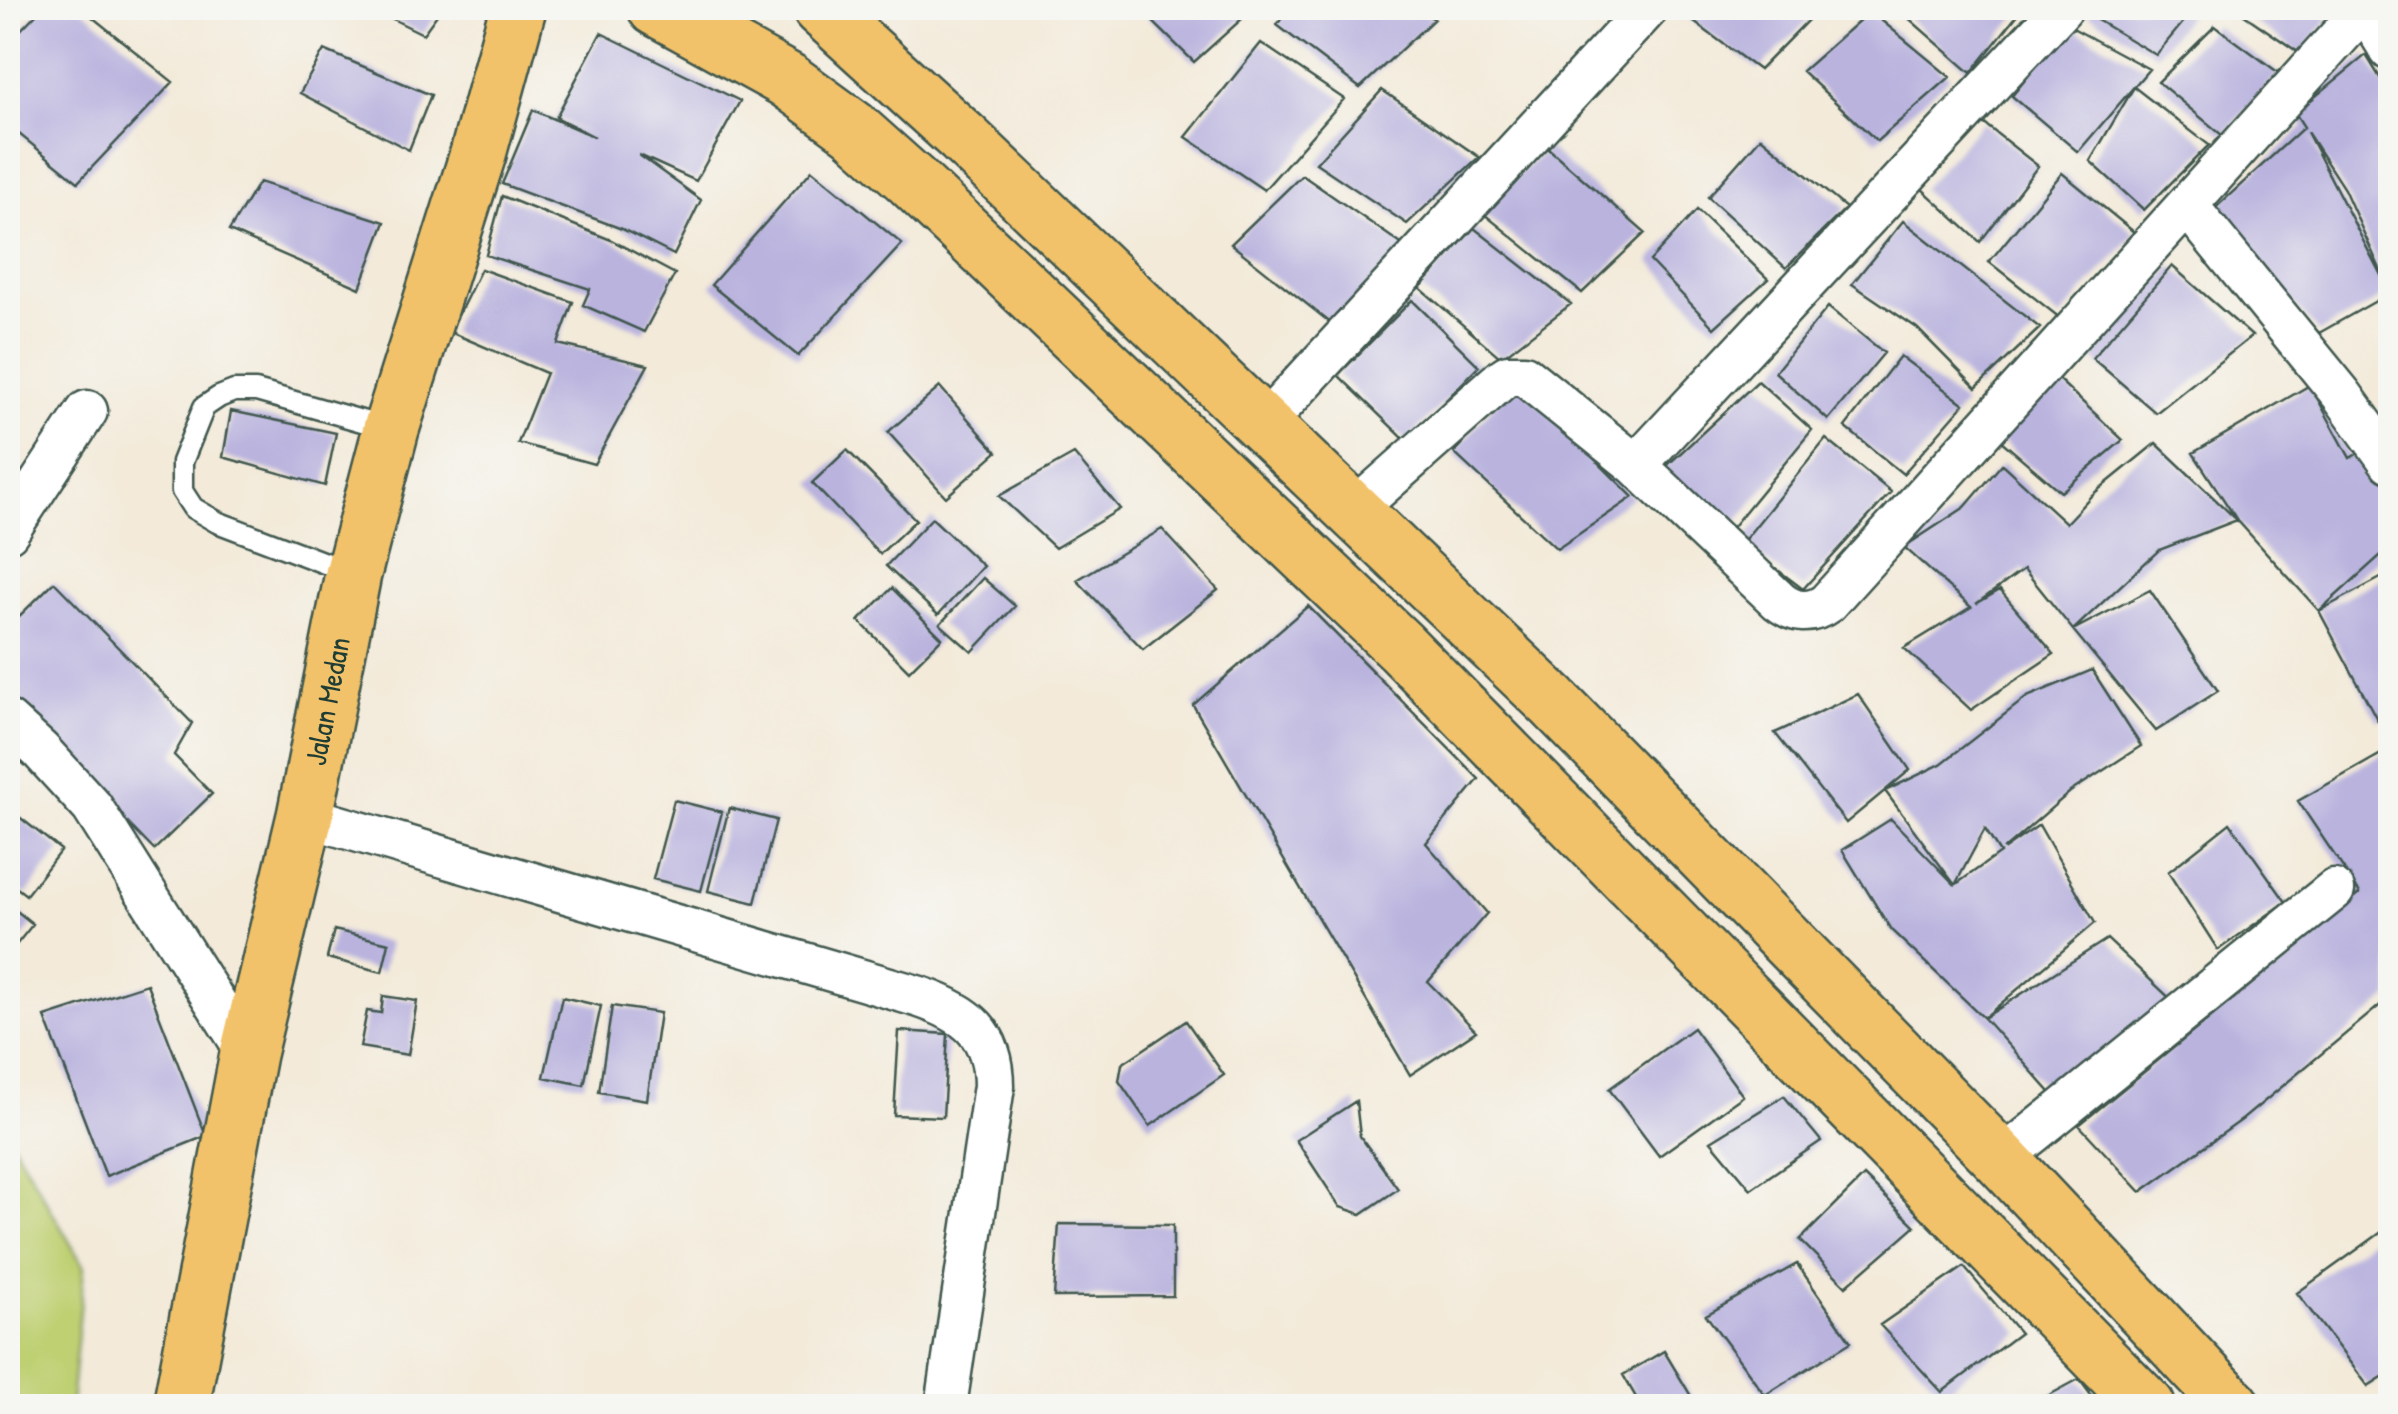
<svg xmlns="http://www.w3.org/2000/svg" width="2398" height="1414" viewBox="0 0 2398 1414" font-family="'Patrick Hand',sans-serif">
<rect width="100%" height="100%" fill="#f6f6f2"/>
<filter id="ink" filterUnits="userSpaceOnUse"><feTurbulence type="fractalNoise" baseFrequency=".01" numOctaves="2"/><feDisplacementMap in="SourceGraphic" scale="20" xChannelSelector="R" yChannelSelector="G"/><feConvolveMatrix kernelMatrix="1 2 1 2 8 2 1 2 1" color-interpolation-filters="sRGB"/></filter>
<filter id="wash" filterUnits="userSpaceOnUse"><feTurbulence type="fractalNoise" baseFrequency=".0048" numOctaves="4" result="noise"/><feDisplacementMap in="SourceGraphic" scale="40" xChannelSelector="R" yChannelSelector="G"/><feGaussianBlur stdDeviation="2.25" result="paint"/><feColorMatrix in="noise" values="0 0 0 0 0 0 0 0 0 0 0 0 0 0 0 0 0 1.4 0 .05"/><feComposite in="paint" operator="in"/></filter>
<g filter="url(#wash)">
<rect width="100%" height="100%" fill="#f3ead9"/>
<path fill="#bfd073" stroke="#6f8654" stroke-width="2.5" d="M8,1135l76,132 -13,139h-63z"/>
<g id="blocks">
<path fill="#b9b3de" fill-rule="evenodd" d="M42,8h39l92,74 -95,100 -70,-57v-82z
M370,8h72l-19,26z
M1139,8h115l-60,54z
M1289,8h128l17,11 -74,69 -83,-63z
M1675,8h127l11,7 -54,55z
M1897,8h126l-52,65z
M2083,8h112l-39,47 -76,-45z
M2234,8h102l-35,46z
M1870,11l80,66 -73,64 -75,-70z
M2069,26l80,43 -71,83 -66,-56z
M2215,26l64,47 -56,63 -65,-54z
M601,33l139,68 -44,80 -57,-26 62,45 -27,55 -52,-26 -120,-45 31,-74 62,27 -39,-20z
M1261,43l83,56 -80,91 -78,-53z
M324,50l107,45 -22,55 -109,-57z
M2366,55l24,39v199l-71,40 -107,-122 92,-84 -9,-14zM2307,132l37,57 41,91 -1,1z
M2134,87l75,58 -65,65 -54,-49z
M1382,90l97,67 -72,67 -91,-61z
M1982,122l56,44 -58,76 -58,-53z
M1761,137l85,71 -60,60 -78,-71z
M1548,148l97,85 -63,60 -103,-83z
M812,170l90,74 -104,112 -87,-71z
M2062,173l73,60 -75,85 -71,-56z
M1302,175l105,73 -65,84 -111,-88z
M259,182l126,40 -25,66 -131,-57z
M502,196l109,44 64,34 -31,58 -61,-27 7,-16 -104,-34z
M1697,210l71,69 -54,49 -64,-67z
M1903,221l137,107 -64,60 -59,-60 -65,-44z
M1474,228l97,76 -70,54 -81,-70z
M2172,266l80,70 -96,77 -64,-55z
M481,269l92,33 -15,42 90,21 -54,99 -76,-21 28,-70 -96,-41z
M1412,300l67,66 -73,75 -68,-66z
M1828,307l56,46 -56,67 -53,-48z
M1900,356l64,48 -61,70 -58,-47z
M2058,379l65,61 -62,52 -68,-58z
M1515,380l118,117 -76,52 -103,-96z
M1758,381l54,49 -87,106 -67,-62z
M2310,385l40,73 21,-12 19,28v73l-71,64 71,-38v141l-12,7 -59,-110 -82,-91 -78,30 -86,80 -49,-61 -48,35 24,-14 54,64 -83,56 -67,-62 67,-41 -67,-60 61,-40 37,-43 64,59 26,-28 64,-52 81,77 -44,-67z
M940,387l57,65 -51,45 -58,-65z
M231,411l105,22 -11,53 -102,-29z
M1826,439l65,53 -88,97 -61,-46z
M847,450l69,70 -36,34 -68,-71z
M1074,454l46,55 -65,39 -56,-52z
M932,518l51,48 -45,49 -52,-49z
M1162,529l56,61 -75,59 -66,-69z
M983,578l32,28 -43,46 -32,-28z
M54,582l138,141 -18,32 38,39 -58,56 -146,-150v-73z
M892,588l50,50 -33,33 -50,-50z
M2150,590l68,101 -62,40 -83,-101z
M1308,606l171,173 -53,64 61,70 -59,69 48,49 -66,44 -217,-370z
M2092,670l49,76 -71,46 -67,58 36,-25 56,98 -111,95 123,-79 71,67 -120,95 -74,-83 -93,-88 -49,-80 49,-31 64,66 -70,-94 56,-27 86,-67zM1985,829l15,24 -45,32z
M1858,694l52,76 -64,53 -71,-90z
M2390,749v248l-147,122 -102,73 -62,-67 191,-156 90,-76 -62,-92z
M674,800l48,12 -21,79 -48,-12z
M8,808l53,42 -35,45 -18,-14z
M729,808l47,12 -21,83 -47,-12z
M2230,823l56,79 -68,48 -50,-78z
M8,904l25,20 -25,31z
M334,930l55,13 -7,29 -55,-14z
M147,984l59,152 -100,40 -61,-159z
M383,996l34,5 -9,54 -48,-8 7,-36 14,2z
M562,997l39,9 -17,79 -40,-8z
M612,1006l48,7 -13,87 -48,-8z
M1186,1021l38,54 -74,51 -31,-45 3,-17z
M1693,1028l50,68 -84,60 -50,-67z
M899,1031l49,3 -5,83 -49,-2z
M1784,1096l37,45 -70,48 -40,-48z
M1356,1101l4,35 38,53 -37,25 -21,-7 -44,-67z
M1864,1176l51,50 -69,60 -46,-46z
M1059,1224l114,1v71l-119,1z
M2390,1226v146l-22,14 -71,-93z
M1797,1264l54,78 -86,53 -59,-80z
M1964,1267l56,66 -78,59 -62,-67z
M1664,1351l33,55h-56l-18,-31z
M2079,1379l20,27h-70z"/>
</g>
</g>
<g filter="url(#ink)">
<use href="#blocks" fill-opacity="0" stroke="#3f574d" stroke-width="2.5"/>
<g fill="none" stroke-linecap="round" stroke-linejoin="round">
<defs>
<path id="lane" d="M351,573l-134,-51 -24,-14 -11,-17v-29l22,-55 15,-10 15,-6h22l134,38"/>
<path id="street" d="M2364,8l26,42
M2187,205l155,190 48,67
M1264,424l384,-416
M1636,465l426,-457
M1354,510l148,-131 6,-4h16l112,90 143,136c15,12 32,14 48,2l538,-595
M8,532l79,-121
M8,721l32,29 52,57 156,247
M305,816l615,181c47,16 74,36 74,89l-48,320
M2001,1159l333,-269"/>
<g id="primary">
<path id="s1" d="M181,1406l67,-352 57,-238 48,-242 38,-145 87,-275 40,-146"/>
</g>
<path id="highway" d="M656,8l131,72 67,49 57,51 489,466 747,760
M820,8l143,130 589,563 449,458 232,247"/>
</defs>
<use href="#lane" stroke="#3f574d" stroke-width="25"/>
<use href="#street" stroke="#3f574d" stroke-width="45"/>
<use href="#primary" stroke="#3f574d" stroke-width="60"/>
<use href="#highway" stroke="#3f574d" stroke-width="60"/>
<use href="#lane" stroke="#fff" stroke-width="20"/>
<use href="#street" stroke="#fff" stroke-width="40"/>
<use href="#primary" stroke="#f2c26a" stroke-width="55"/>
<use href="#highway" stroke="#f2c26a" stroke-width="55"/>
</g>
</g>
<g text-anchor="middle" stroke-width="10" stroke-linejoin="round" paint-order="stroke">
<g font-size="30" fill="#1f3d34" stroke="#f6f6f2">
<text dy="10" stroke="none"><textPath href="#s1" startOffset="720">Jalan Medan</textPath></text>
</g>
</g>
<rect width="2398" height="1414" fill="none" stroke="#f6f6f2" stroke-width="40"/>
</svg>
